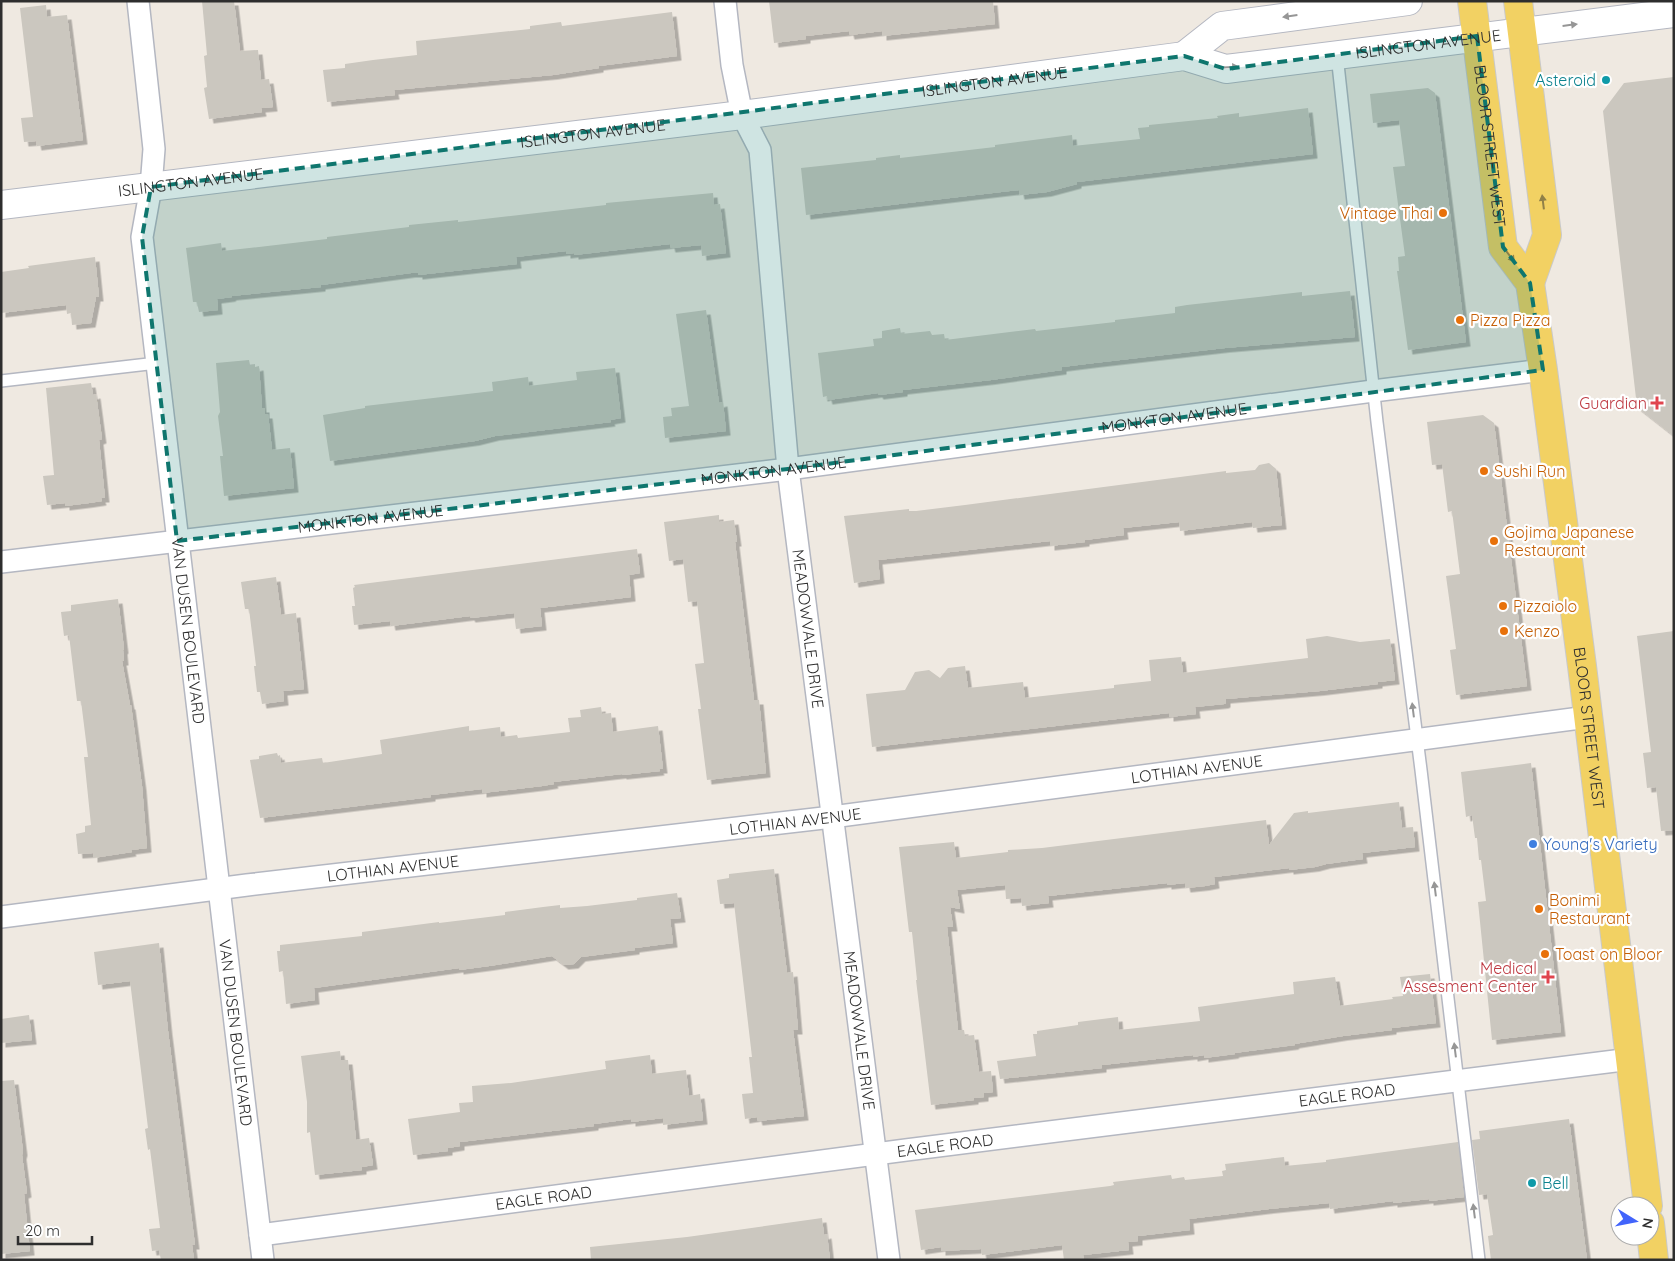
<svg xmlns="http://www.w3.org/2000/svg" width="1675" height="1261" viewBox="0 0 1675 1261" font-family="Quicksand,sans-serif">
<defs>
<filter id="shadow"><feDropShadow dx="4.5" dy="4.5" stdDeviation="0" flood-color="#0004"/></filter>
</defs>
<rect width="100%" height="100%" fill="#efe9e1"/>
<path fill="#cbc7bf" filter="url(#shadow)" d="M202,1h32l6,50 18,-1 3,30 8,-1 4,28 -12,1 1,4 -53,7 -5,-31 3,-1 -3,-31 3,-1z
M769,1h224l2,23 -113,12v-5l-32,4 -1,-4 -43,5v3l-32,4z
M46,5l1,12 20,-2 16,125 -46,6 -1,-5 -12,1 -3,-24 12,-1 -13,-109z
M672,12l5,44 -78,10v2l-46,7 -159,15 1,5 -68,7 -4,-32 22,-2v-4l28,-4 44,-5 -1,-14 114,-12v-3l31,-4 1,4z
M1674,77v359l-37,-29 -34,-296 21,-28z
M1428,88l7,5 31,249 -58,8 -11,-79h2l-1,-14 7,-1 -12,-89 12,-1 -6,-46 -26,3 -3,-29z
M1308,108l5,46 -236,28v2l-30,8 -27,3 -1,-5 -213,25 -5,-47 75,-8v-2l24,-3v3l95,-11v-2l77,-10 1,11 67,-7 -2,-11 11,-1v-2l69,-7 -1,-2 22,-3v4z
M713,193l1,12 6,-1 6,49 -24,3 -1,-11 -30,3 -1,-4 -96,11v-2l-8,1v-3l-50,6 1,7 -99,11v-2h-7l-90,12v2l-90,9 1,1 -15,2 1,11 -19,2 -2,-10h-4l-7,-54 35,-5 1,8 37,-4 68,-8v-2l82,-10v-2l49,-5v2l148,-17v-2z
M95,257l4,40h-3l-5,26 -19,2 -1,-12 -4,1 -1,-9 -65,8v-41l28,-4 -1,-2z
M1350,291l5,46 -130,11 -131,15 -32,4v3l-71,10 -88,10v2l-24,3 -1,-2 -50,7 -1,-4 -4,1 -5,-44 56,-7 -1,-7 9,-1v-7l18,-3 1,6 29,-3 2,4 12,-1 1,6 90,-11 1,2 79,-9v-2l60,-7v-6l12,-2 115,-13v4z
M706,310l13,93 4,-1 3,29 -61,7 -2,-21 9,-1 -1,-8 18,-2 -13,-92z
M249,360l1,5 5,-1v3l4,-1 3,42h3v6h3l4,36 18,-2 4,40 -70,8 -4,-40h3l-5,-40 2,-4 -4,-49z
M615,368l6,50 -11,2 1,2 -116,14 -20,5 -145,20 -7,-46 42,-7v-2l128,-15 -1,-9 36,-5 1,9 48,-6 -1,-8z
M91,383l2,12 3,-1 6,45 -3,1 6,58h-4l1,3 -13,2 -24,3v-3l-18,2 -4,-29 11,-1 -8,-87z
M1483,415l11,8 33,263 -71,9 -6,-45 6,-1 -10,-73 14,-2 -8,-63 -4,1 -6,-48 -10,1 -5,-43z
M1269,463l7,6 6,56 -29,3 -1,-6 -72,9 -1,-9 -56,6 1,7 -39,5v2l-35,4v-5l-172,19 2,19 -26,4 -10,-67 65,-7v2h7l49,-6 261,-34v2l29,-3 4,-5z
M719,515v7l15,-2 3,22h-2l19,158h5l7,73 -59,7 -9,-71h3l-6,-45 9,-1 -7,-62 -9,1 -5,-43 -14,2 -5,-39z
M637,549l3,24 -11,2 2,22 -91,11 2,18 -26,3 -2,-16 -43,5 -1,-2 -79,10 -1,-5 -36,4 -2,-19h3l-2,-18 2,-1 -1,-2z
M276,577l5,38 15,-2 8,76 -21,2 1,10 -22,3 -2,-12h-3l-3,-26h2l-7,-57h-4l-4,-27z
M118,599l6,50 -1,1 1,11h-2l8,44h1l11,81 5,62 -16,2 1,2 -39,6v-5l-15,1 -2,-20 9,-2v-6l6,-1 -7,-68h4l-7,-56h-4l-8,-66 -5,1 -3,-24 10,-1v-6z
M1674,631v199l-13,1 -5,-44 -9,1 -2,-19 -2,-16 8,-1 -14,-116z
M1327,636l33,6 30,-3 5,41 -17,2v2l-58,7 -94,8v4l-2,1 -29,3 1,7 -27,3v-4l-297,34 -6,-53 39,-4 10,-18 14,-2 11,8 8,-10 17,-2 3,22 55,-6 2,16 89,-10v-3l37,-4 -2,-21 32,-3 2,16 125,-15 -2,-19z
M601,707l1,7 9,-1 2,19 45,-6 5,43h-4l1,2 -38,4v-1l-69,8 1,2 -12,2 -60,7v-4l-51,6v2l-171,21 -10,-58 9,-1v-3l18,-3 1,3 2,-1 1,8 41,-5 1,5 59,-9 -2,-14 89,-14v5l31,-4 1,10 16,-2 1,3 52,-6 -2,-14 13,-1 -1,-7z
M1531,763l30,269 -69,8 -14,-138 8,-1 -5,-41h-2l-2,-22h-2l-3,-23 -6,2 -5,-45z
M1399,802l3,26 11,-1 2,20 -53,6 1,6 -37,5 -11,3 -26,3v-2l-75,9 1,7 -10,2 -19,2 -1,-5 -18,2v-2l-119,13 1,7 -27,3 -1,-8 -15,1 -1,-14 -48,5 3,19 -10,-2 3,20h-6l11,103h6l1,6 9,-1 5,37 12,-1 2,21 -9,1v4l-10,1v2l-43,5 -15,-125h1l-5,-48h-3l-10,-85 55,-5 2,16 52,-6v-2l34,-2 224,-28 3,25 25,-32 14,-2v2z
M774,869l13,104 6,-1 5,58h-5l11,86 -46,5 -1,-4 -12,2 -3,-25 11,-1 -4,-36h3l-18,-154 -14,1 -3,-24 12,-2v-4z
M677,893l4,25 -11,1 3,24 -38,5v2l-54,7 -7,7 -10,1 -12,-9 -63,10 -30,4v-2l-145,20 1,12 -29,4 -3,-33 -4,1 -2,-21h3v-6l82,-9v-4l77,-10v1l66,-8v-3l38,-5 17,-2v3l27,-2 50,-6v-2z
M159,943l9,88 27,214h-3l2,15h-33l-2,-10 -7,1 -3,-22 11,-1 -10,-79 -2,1 -3,-21 3,-1 -18,-147 -32,4 -4,-33z
M1430,974l6,49 -44,5v2l-49,6 -49,8 1,1 -61,8 1,1 -31,4v-3l-11,2v-2l-91,10v3l-102,11 -3,-18 39,-5 -3,-22h4v-3l41,-6v-3l40,-5 1,13 81,-9 -2,-14 96,-13 -1,-12 42,-5 5,29 53,-7 -1,-2 11,-1 -3,-19z
M29,1015l3,25 -31,3v-24z
M340,1051l1,9h7l8,80 13,-2 4,27 -11,2v3l-47,5 -5,-43 -3,1v-31l-6,-46z
M650,1055l2,19 34,-4 3,26 11,-2 3,26 -40,5v-7l-32,4v-3l-37,5v2l-134,16v4l-12,2v3l-35,4 -5,-36 52,-7 -1,-9 14,-1 -1,-16 39,-3 95,-14 -1,-8z
M14,1080l9,71 -1,4 5,38 -3,1 6,57 -29,3v-173z
M1569,1119l18,141h-96l-3,-24 5,-1 -6,-41 -8,1 -7,-55 8,-1 -1,-8z
M1458,1142l6,55 -35,4v-2l-36,4v-2l-63,8 -1,-6 -60,6 -80,10 1,11 -52,6v5l-10,1 1,8 -46,5 1,5h-20l-2,-15 -80,10 -1,-6 -40,2v-4l-20,3 -6,-40 195,-24 4,-1 -1,-3 58,-7 1,4 12,-2 1,3 38,-4 -1,-5 4,-1 -1,-6 59,-7 1,9 41,-4v-2z
M822,1218l2,17 3,-1 3,26h-239l-1,-13 97,-10z"/>
<g fill="none" stroke-linecap="round" stroke-linejoin="round">
<defs>
<path id="service" d="M1337,55l40,367 44,348 58,490
M1,381l156,-18"/>
<g id="minor">
<path id="s1" d="M138,1l16,148 -3,38 -9,50 121,1023"/>
<path id="s2" d="M725,1l7,64 10,50 18,35 28,319 101,791"/>
<path id="s3" d="M1,562l787,-93 585,-78 170,-21"/>
<path id="s4" d="M1,917l246,-32 585,-68 756,-100"/>
<path id="s5" d="M260,1235l646,-85 725,-91"/>
</g>
<g id="secondary">
<path d="M1184,56l38,-30 186,-25"/>
<path id="s6" d="M1,205l741,-90 435,-58 7,-1 42,13 448,-56"/>
</g>
<g id="primary">
<path id="s7" d="M1472,1l31,246 27,36 13,87 39,296 66,540"/>
<path d="M1518,1l29,234 -17,48"/>
<path d="M1650,1223l4,37"/>
</g>
</defs>
<use href="#service" stroke="#b4b7c1" stroke-width="14"/>
<use href="#minor" stroke="#b4b7c1" stroke-width="24"/>
<use href="#secondary" stroke="#b4b7c1" stroke-width="30"/>
<use href="#primary" stroke="#c9c9c9" stroke-width="30"/>
<use href="#service" stroke="#fff" stroke-width="11"/>
<use href="#minor" stroke="#fff" stroke-width="21"/>
<use href="#secondary" stroke="#fff" stroke-width="28"/>
<use href="#primary" stroke="#f2d163" stroke-width="28"/>
</g>
<defs><path id="oneway-solid" d="M-6-.8H1V-3.2L6.5 0L1 3.2V.8H-6Z" transform="scale(1.25)"/></defs>
<g fill="#969696">
<use href="#oneway-solid" transform="translate(1290 16) rotate(172)"/>
<use href="#oneway-solid" transform="translate(1570 25) rotate(-7)"/>
<use href="#oneway-solid" transform="translate(1231 67) rotate(-3)"/>
<use href="#oneway-solid" transform="translate(1413 710) rotate(-97)"/>
<use href="#oneway-solid" transform="translate(1435 889) rotate(-97)"/>
<use href="#oneway-solid" transform="translate(1455 1050) rotate(-97)"/>
<use href="#oneway-solid" transform="translate(1474 1211) rotate(-97)"/>
</g>
<g fill="#908048">
<use href="#oneway-solid" transform="translate(1543 202) rotate(-97)"/>
<use href="#oneway-solid" transform="translate(1510 256) rotate(53)"/>
</g>
<path fill="#0f766e" fill-opacity="0.2" stroke="#0f766e" stroke-width="4" stroke-dasharray="10 6" stroke-linejoin="round" d="M1477,36l26,211 27,36 13,87 -755,99 -611,72 -35,-304 9,-50 1033,-131 42,13z"/>
<g fill="#0f9aa8" stroke="#fff" stroke-width="2">
<circle cx="1606" cy="80" r="5"/>
<circle cx="1532" cy="1183" r="5"/>
</g>
<g fill="#e8710a" stroke="#fff" stroke-width="2">
<circle cx="1443" cy="213" r="5"/>
<circle cx="1460" cy="320" r="5"/>
<circle cx="1484" cy="471" r="5"/>
<circle cx="1494" cy="541" r="5"/>
<circle cx="1503" cy="606" r="5"/>
<circle cx="1504" cy="631" r="5"/>
<circle cx="1539" cy="909" r="5"/>
<circle cx="1545" cy="954" r="5"/>
</g>
<g fill="#e0444e" stroke="#fff" stroke-width="2">
<path d="M1654.5 395.5h5v5h5v5h-5v5h-5v-5h-5v-5h5z"/>
<path d="M1545.5 969.5h5v5h5v5h-5v5h-5v-5h-5v-5h5z"/>
</g>
<circle fill="#3f7fe0" stroke="#fff" stroke-width="2" cx="1533" cy="844" r="5"/>
<g text-anchor="middle" stroke-width="4.5" stroke-linejoin="round" paint-order="stroke">
<g font-size="16" fill="#2e2e2e" stroke="#fff">
<text dy="6" stroke="none"><textPath href="#s6" startOffset="1440">ISLINGTON AVENUE</textPath></text>
<text dy="6" stroke="none"><textPath href="#s6" startOffset="1001">ISLINGTON AVENUE</textPath></text>
<text dy="6" stroke="none"><textPath href="#s6" startOffset="596">ISLINGTON AVENUE</textPath></text>
<text dy="6" stroke="none"><textPath href="#s7" startOffset="146">BLOOR STREET WEST</textPath></text>
<text dy="6" stroke="none"><textPath href="#s6" startOffset="191">ISLINGTON AVENUE</textPath></text>
<text dy="6" stroke="none"><textPath href="#s3" startOffset="1182">MONKTON AVENUE</textPath></text>
<text dy="6" stroke="none"><textPath href="#s3" startOffset="778">MONKTON AVENUE</textPath></text>
<text dy="6" stroke="none"><textPath href="#s3" startOffset="372">MONKTON AVENUE</textPath></text>
<text dy="6" stroke="none"><textPath href="#s2" startOffset="636">MEADOWVALE DRIVE</textPath></text>
<text dy="6" stroke="none"><textPath href="#s1" startOffset="634">VAN DUSEN BOULEVARD</textPath></text>
<text dy="6" stroke="none"><textPath href="#s7" startOffset="742">BLOOR STREET WEST</textPath></text>
<text dy="6" stroke="none"><textPath href="#s4" startOffset="1205">LOTHIAN AVENUE</textPath></text>
<text dy="6" stroke="none"><textPath href="#s4" startOffset="800">LOTHIAN AVENUE</textPath></text>
<text dy="6" stroke="none"><textPath href="#s4" startOffset="395">LOTHIAN AVENUE</textPath></text>
<text dy="6" stroke="none"><textPath href="#s2" startOffset="1041">MEADOWVALE DRIVE</textPath></text>
<text dy="6" stroke="none"><textPath href="#s1" startOffset="1039">VAN DUSEN BOULEVARD</textPath></text>
<text dy="6" stroke="none"><textPath href="#s5" startOffset="1096">EAGLE ROAD</textPath></text>
<text dy="6" stroke="none"><textPath href="#s5" startOffset="691">EAGLE ROAD</textPath></text>
<text dy="6" stroke="none"><textPath href="#s5" startOffset="286">EAGLE ROAD</textPath></text>
</g>
<g font-size="16" fill="#0d838f" stroke="#fff" text-anchor="end">
<text x="1596" y="86">Asteroid</text>
<text x="1542" y="1189" text-anchor="start">Bell</text>
</g>
<g font-size="16" fill="#c56008" stroke="#fff" text-anchor="start">
<text x="1433" y="219" text-anchor="end">Vintage Thai</text>
<text x="1470" y="326">Pizza Pizza</text>
<text x="1494" y="477">Sushi Run</text>
<text x="1504" y="538">Gojima Japanese<tspan x="1504" dy="18">Restaurant</tspan></text>
<text x="1513" y="612">Pizzaiolo</text>
<text x="1514" y="637">Kenzo</text>
<text x="1549" y="906">Bonimi<tspan x="1549" dy="18">Restaurant</tspan></text>
<text x="1555" y="960">Toast on Bloor</text>
</g>
<g font-size="16" fill="#be3a42" stroke="#fff" text-anchor="end">
<text x="1647" y="409">Guardian</text>
<text x="1537" y="974">Medical<tspan x="1537" dy="18">Assesment Center</tspan></text>
</g>
<g font-size="16" fill="#366cbe" stroke="#fff" text-anchor="start">
<text x="1543" y="850">Young's Variety</text>
</g>
</g>
<rect width="1675" height="1261" fill="none" stroke="#2e2e2e" stroke-width="5"/>
<g transform="translate(1635 1221) rotate(100)"><circle r="24" fill="#ffffff" stroke="#ababab"/>
<path d="M0-4L9 19L0 12L-9 19Z" fill="#4264fb"/>
<text y="-8" font-size="14" font-weight="bold" text-anchor="middle" fill="#2e2e2e">N</text>
</g>
<path d="M18 1236v8h74v-8" fill="none" stroke="#2e2e2e" stroke-width="2.5"/>
<text x="25" y="1236" font-size="15" fill="#2e2e2e" stroke="#ffffff" stroke-width="4" paint-order="stroke">20 m</text>
</svg>
